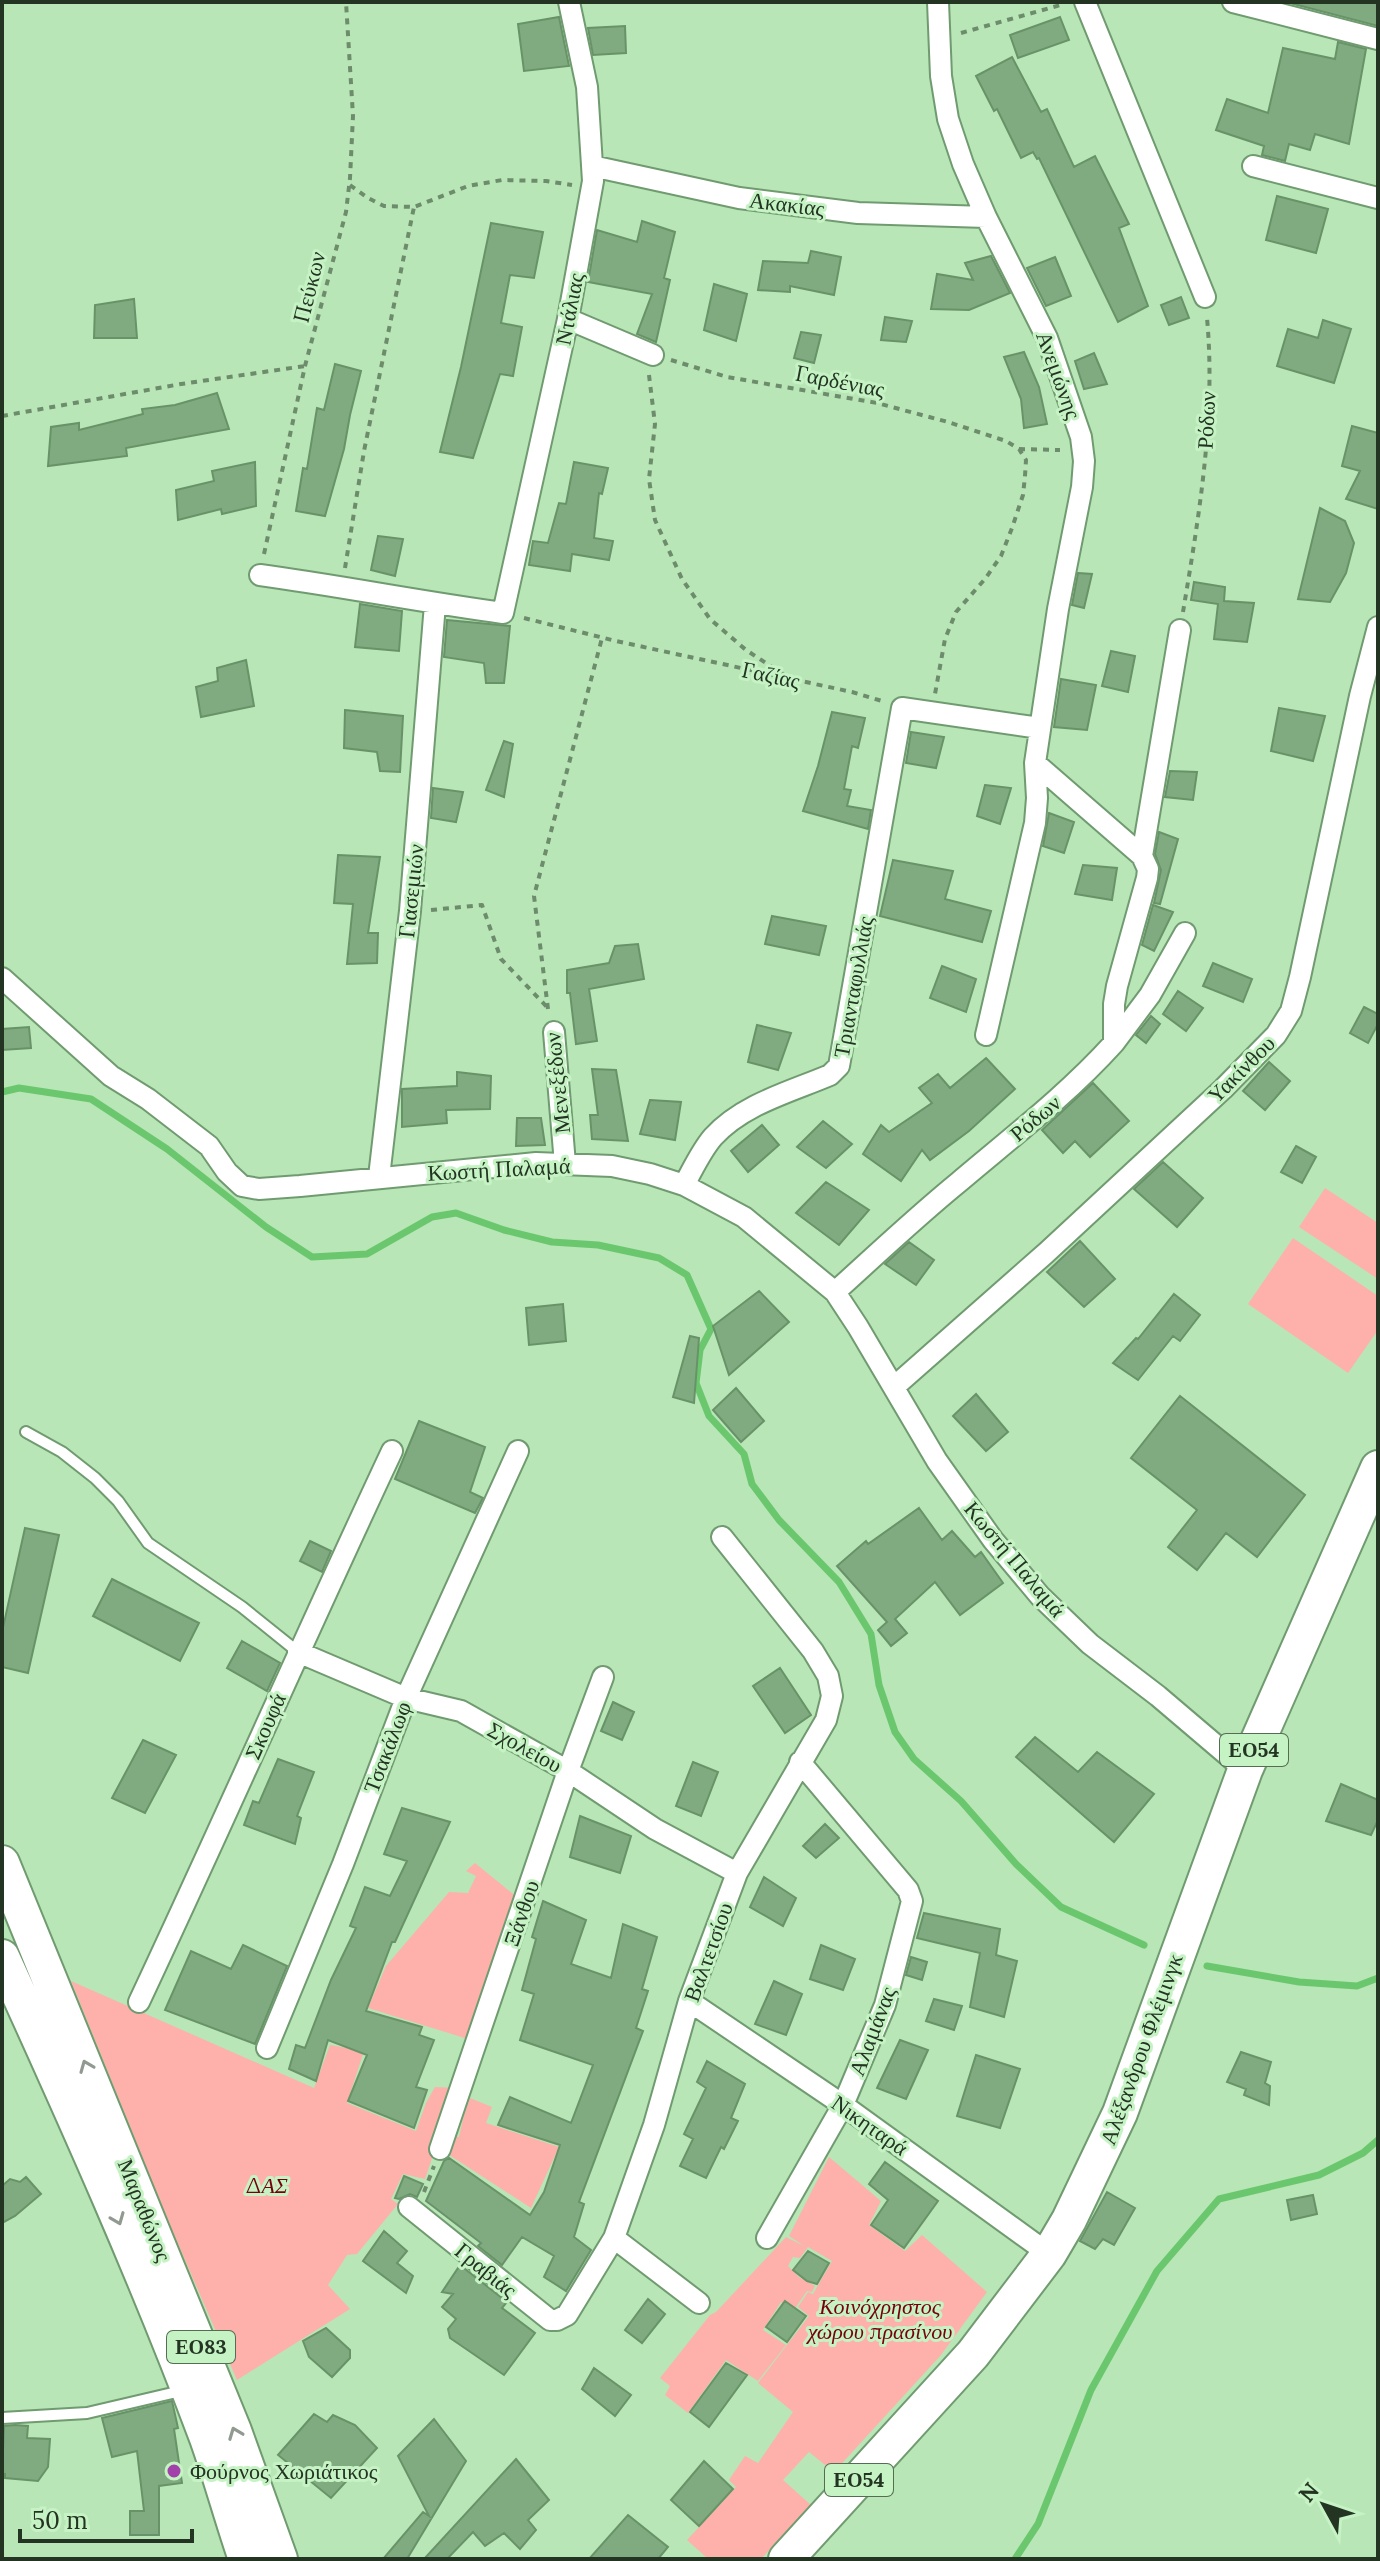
<svg xmlns="http://www.w3.org/2000/svg" width="1380" height="2561" viewBox="0 0 1380 2561" font-family="Lora,serif">
<rect width="100%" height="100%" fill="#b8e6b7"/>
<path fill="#feb1ab" d="M1325,1188l53,35v56l-79,-52z
M1293,1238l85,58v34l-30,43 -100,-69z
M475,1863l43,35 -47,142 -103,-32 18,-42 63,-74 19,1 8,-17 -10,-5z
M71,1981l243,107 16,-43 34,6 -17,52 69,28 10,-28 9,-16 21,1 -31,91 -22,-5 -12,25 7,5 -41,50 -10,1 -19,30 22,24 -113,71 -68,-157z
M470,2098l22,9 -6,16 73,24 -28,61 -91,-59 4,-13 15,1 5,-22z
M829,2157l52,44 -12,24 36,26 17,-16 65,57 -46,63 -107,117 -25,-20 -26,28 28,25 -50,54h-53l-21,-19 49,-53 -7,-7 16,-24 13,7 35,-51 -35,-29 51,-67 -11,-9 10,-15 5,2 19,-33 -24,-14 -8,11 -7,-1 -5,9 11,11 16,9 -3,6 -5,-1 -13,19 -13,-8 -18,28 23,15 -28,36 -32,-21 -38,53 -23,-18 5,-9 -10,-8 50,-63 6,-3 70,-75 18,9 -15,-10z"/>
<g fill="none" stroke-linecap="round" stroke-linejoin="round">
<path stroke="#6bc76e" stroke-width="7" d="M2,1092l17,-4 72,11 76,50 99,78 46,30 55,-3 65,-37 24,-4 48,17 48,12 46,3 61,13 28,17 24,54 -11,21 -4,33 13,33 35,38 8,30 27,36 60,62 32,52 8,51 16,47 19,27 47,42 55,63 45,43 83,38
M1207,1966l92,16 58,4 21,-8
M1015,2559l23,-35 53,-134 66,-119 62,-72 100,-24 44,-22 15,-13"/>
</g>
<path fill="#80ab80" stroke="#689368" stroke-width="2" d="M1286,2h92v24z
M559,17l10,49 -45,5 -6,-47z
M1060,17l9,23 -51,18 -8,-23z
M625,26l1,27 -33,2 -5,-27z
M1338,42l28,7 -17,95 -34,-10 -5,16 -21,-6 -4,17 -23,-6 2,-9 -48,-16 11,-31 41,14 15,-65 52,11z
M1012,57l29,55 6,-3 27,58 21,-11 34,68 -10,4 29,78 -30,16 -79,-164 -2,1 -4,-7 -12,6 -24,-49 -3,2 -18,-35z
M1277,196l51,13 -12,44 -50,-13z
M642,221l33,11 -11,46 6,2 -14,62 -19,-8 15,-40 -64,-12 9,-52 40,12z
M491,223l52,9 -9,46 -24,-3 -9,48 21,4 -9,49 -13,-2 -27,84 -33,-6 21,-85z
M811,251l30,6 -7,38 -44,-9v6l-32,-2 5,-29 45,2z
M991,256l19,37 -41,17 -38,-1 6,-35 36,6 -8,-17z
M1055,257l16,39 -25,10 -19,-38z
M714,284l33,10 -11,47 -32,-11z
M1181,297l8,21 -20,7 -8,-20z
M134,299l3,39h-43l1,-33z
M885,317l27,4 -6,21 -25,-2z
M1323,320l28,9 -17,54 -57,-17 11,-37 30,9z
M801,332l20,3 -7,28 -20,-5z
M1024,352l15,35 8,37 -23,4 -3,-29 -17,-42z
M1094,353l13,31 -23,5 -9,-28z
M335,364l26,7 -11,44 -6,34 -19,67 -29,-5 7,-43 4,1 10,-61 7,2z
M217,393l12,36 -103,19 1,8 -79,10 3,-39 28,-4v7l64,-16 -1,-5 33,-4z
M1352,426l26,7v76l-32,-10 14,-28 -18,-5z
M255,462l1,44 -34,8 -1,-5 -43,11 -2,-30 38,-9 -2,-10z
M574,462l34,6 -6,26 -3,-1 -5,45 19,3 -4,19 -37,-6 -2,17 -41,-6 4,-24 15,2 11,-40 7,1z
M1320,508l25,13 9,22 -8,30 -16,29 -32,-3z
M378,536l25,3 -8,37 -24,-6z
M1078,573l14,1 -8,34 -12,-3z
M1194,582l31,5 -1,14 30,2 -7,39 -33,-3 4,-35 -27,-4z
M360,604l42,7 -3,40 -44,-4z
M447,620l63,6 -6,57h-18l-2,-20 -40,-6z
M1111,651l24,5 -7,36 -26,-6z
M246,660l8,46 -53,11 -5,-30 22,-6 -1,-13z
M1061,679l35,6 -9,45 -33,-3z
M1279,708l46,8 -12,45 -42,-10z
M345,710l58,6 -3,56 -20,-1 -3,-19 -33,-4z
M832,712l33,6 -7,30 -6,-2 -8,43 7,1 -4,16 24,4 -3,19 -65,-18 15,-45z
M911,732l33,5 -8,31 -30,-5z
M504,741l9,3 -9,53 -18,-7z
M1170,771l27,1 -4,28 -28,-3z
M985,785l26,3 -11,36 -23,-8z
M433,788l30,4 -7,30 -25,-4z
M1049,813l25,9 -10,31 -21,-7z
M1159,832l19,7 -18,65 -6,-1 7,-33 -6,-16z
M338,855l42,2 -12,76h10l-1,30 -30,1 6,-60 -19,-1z
M893,860l60,11 -8,28 46,12 -9,31 -102,-26z
M1083,865l34,3 -5,32 -37,-6z
M1153,905l20,7 -19,39 -12,-6z
M772,916l54,10 -7,29 -54,-11z
M638,944l6,35 -55,10 8,52 -21,3 -6,-51h-3v-23l42,-7 6,-17z
M1213,963l39,16 -9,23 -40,-16z
M942,966l34,13 -10,33 -36,-14z
M1178,991l25,17 -17,23 -23,-17z
M1364,1007l14,7v10l-10,19 -18,-10z
M1151,1016l9,8 -14,19 -10,-8z
M757,1025l34,8 -13,37 -30,-8z
M29,1027l2,21 -29,2v-21z
M986,1058l29,31 -46,42 -39,29 -8,-10 -21,31 -38,-27 18,-29 8,7 43,-29 -13,-15 19,-14 12,14z
M1269,1062l21,19 -25,29 -22,-19z
M592,1069l24,1 12,71 -36,-2 -2,-24h8z
M457,1072l34,4 -1,33 -44,1 1,13 -45,4v-38l55,-3z
M1093,1083l36,38 -39,36 -15,-16 -12,12 -21,-23z
M650,1100l31,2 -6,38 -35,-6z
M517,1118h24l4,27 -29,1z
M823,1121l29,23 -26,24 -29,-21z
M762,1125l17,20 -31,27 -17,-21z
M1296,1146l20,11 -14,26 -21,-11z
M1163,1162l40,36 -26,29 -43,-38z
M826,1182l43,28 -30,35 -43,-32z
M1080,1241l35,38 -31,28 -37,-35z
M909,1242l25,18 -18,25 -31,-21z
M759,1291l30,31 -60,53 -16,-49z
M1174,1294l26,21 -20,26 -7,-5 -35,44 -25,-17 23,-25 2,1z
M563,1304l3,37 -37,4 -3,-37z
M690,1336l9,2 -5,65 -21,-6z
M736,1388l28,33 -23,21 -28,-32z
M976,1394l32,38 -22,19 -33,-35z
M1180,1396l125,99 -48,62 -31,-24 -29,37 -29,-23 29,-37 -66,-52z
M419,1421l66,26 -15,45 13,6 -8,15 -80,-34z
M919,1508l23,32 10,-9 23,26 6,-5 22,31 -43,32 -25,-33 -40,37 12,14 -16,13 -13,-16 9,-8 -50,-56 29,-25 2,3z
M25,1528l34,7 -31,138 -26,-6v-35z
M310,1541l21,10 -9,21 -22,-11z
M112,1579l87,44 -19,38 -87,-45z
M242,1641l38,22 -13,28 -40,-23z
M780,1668l31,47 -26,18 -32,-47z
M613,1702l21,10 -12,28 -21,-9z
M1035,1737l43,35 19,-20 57,42 -40,48 -98,-85z
M143,1740l33,15 -31,58 -33,-15z
M278,1759l36,13 -17,44 4,2 -6,26 -51,-19 9,-24 6,2z
M693,1762l25,10 -17,44 -25,-10z
M1341,1784l37,16v20l-7,15 -45,-14z
M402,1808l48,14 -55,120h-3l-26,69 56,16 -3,8 15,5 -18,47 11,3 -13,38 -66,-27 19,-46 -39,-15 -12,41 -27,-12 7,-24 9,3 26,-68 25,-52 -6,-2 15,-39 25,9 17,-35 -23,-7z
M580,1816l51,20 -11,37 -50,-16z
M825,1824l14,14 -23,20 -13,-12z
M764,1877l32,21 -13,28 -33,-19z
M543,1901l43,19 -15,44 40,14 12,-54 34,13 -15,52 6,2 -12,37 7,3 -64,171 5,2 -10,33 17,13 -25,41 -22,-14 10,-21 -32,-19 -20,28 -24,-19 3,-3 -55,-42 18,-40 5,-3 81,57 14,-23 16,-47 -62,-20 12,-28 61,26 22,-58 -73,-25 14,-46 -12,-4 14,-51 -4,-2z
M924,1913l76,16 -4,26 21,6 -13,56 -34,-10 10,-54 -63,-15z
M243,1945l44,21 -32,78 -90,-34 26,-59 40,18z
M821,1945l34,14 -12,31 -33,-11z
M911,1957l16,5 -5,18 -16,-5z
M774,1981l28,13 -16,41 -31,-11z
M934,1999l28,7 -8,24 -28,-9z
M900,2040l28,10 -22,49 -29,-11z
M1241,2052l30,10 -6,21 5,3 -1,19 -25,-10 2,-6 -19,-7z
M976,2055l44,14 -20,59 -43,-12z
M707,2061l38,23 -14,34 7,3 -14,28 -3,-2 -15,31 -26,-12 13,-27 -9,-5 22,-46 -9,-6z
M885,2162l53,39 -34,47 -33,-23 17,-25 -19,-16z
M404,2176l19,8 -6,13 -7,-3 -11,5 -4,-1z
M26,2177l15,17 -26,22 -13,7v-37l8,-7 10,3z
M1107,2192l28,16 -21,37 -11,-6 -8,10 -15,-8z
M1313,2195l4,19 -26,6 -4,-20z
M384,2231l23,20 -10,12 16,13 -7,17 -43,-32z
M808,2251l21,12 -12,21 -10,-3 -14,-11z
M460,2265l47,37 -5,6 33,25 -31,42 -54,-37 -2,-9 8,-10 -14,-12 11,-13 -11,-2z
M648,2299l17,15 -23,29 -17,-13z
M785,2301l21,15 -19,26 -21,-15z
M326,2328l24,22v8l-18,19 -23,-20 -6,-16z
M726,2363l21,12 -38,52 -19,-15z
M594,2368l37,27 -16,21 -33,-27z
M172,2401l6,27 -4,1 8,54 -23,3v49h-29v-24h14l-7,-60 -25,6 -10,-39z
M314,2414l13,8 6,-7 22,10 22,23 -46,50 -53,-43z
M434,2419l32,42 -59,98h-24l40,-47 6,4 -31,-60z
M15,2425l13,1 -1,12 23,1 -2,28 -10,14 -33,-3v-4h-3l2,-48z
M516,2459l33,41 -21,20 8,10 -16,19 -16,-16 -19,13 -12,-14 -26,27h-23z
M704,2461l29,28 -34,37 -28,-26z
M628,2515l40,32 -10,12h-69z"/>
<g fill="none" stroke-linecap="round" stroke-linejoin="round">
<defs>
<path id="lane" d="M26,1432l36,20 33,26 23,23 30,42 94,64 56,45
M2,2418l85,-5 94,-22"/>
<path id="street" d="M938,2l3,74 7,43 15,45 23,53 61,121 34,99 3,24 -2,26 -24,122 -23,154 2,35 -2,25 -49,212
M1085,2l120,295
M1233,2l145,37
M592,166l147,32 119,15 128,4
M1253,166l125,32
M568,319l85,36
M260,575c81,11 161,27 243,38l65,-294 25,-138 -6,-94 -18,-85
M1142,856l38,-226
M2,978l109,98 37,23 61,47 18,26 15,14 17,3 41,-3 236,-23 76,3 38,8 34,11 60,32 91,75 23,35 79,134 56,79 47,56 50,48 68,52 87,74
M554,1032l11,132
M1114,1043l36,-48 35,-62
M379,1177l31,-266 25,-307
M684,1185c9,-16 17,-34 29,-48 30,-33 77,-45 117,-62l9,-9 63,-358 138,20
M835,1292c41,-37 81,-75 124,-110 53,-45 108,-87 155,-139v-39l3,-18 30,-108 1,-9 -6,-13 -107,-93
M894,1387l152,-134 177,-164 53,-54 15,-24 9,-34 60,-281 18,-69
M298,1652l108,46 55,13 107,60 87,58 82,44
M689,2001l154,104 206,149
M139,2002c86,-183 167,-368 253,-551
M267,2048l76,-184 63,-166 112,-247
M440,2149l128,-378 35,-94
M409,2207l141,113h7l10,-5 47,-77 40,-113 35,-124 48,-128 89,-153 6,-24 -4,-20 -15,-25 -91,-114
M614,2238l85,65
M767,2238l76,-133 42,-100 27,-104 -4,-11 -108,-128"/>
<path id="primary" d="M2,1863l232,568 46,128
M2,1957c72,158 144,318 205,481 14,39 25,81 39,121
M786,2559l187,-205 76,-100 20,-34 51,-107 125,-343 133,-302"/>
</defs>
<use href="#lane" stroke="#709b70" stroke-width="14"/>
<use href="#street" stroke="#709b70" stroke-width="24"/>
<use href="#primary" stroke="#709b70" stroke-width="38"/>
<path stroke="#6d8c6c" stroke-width="4" stroke-dasharray="6 6" stroke-linecap="butt" d="M961,33l103,-29
M350,185l18,13 16,8 30,1 54,-21 34,-6 44,1 26,4
M671,360l56,17 150,26 71,19 58,19 13,8 7,11 -1,16 -2,19 -11,33 -11,28 -16,23 -29,33 -11,27 -10,55
M649,375l6,49 -6,55 6,41 27,59 28,40 36,31 43,28
M2,416l179,-32 124,-18
M1019,449l41,1
M264,554l41,-188 41,-154 4,-34 3,-62 -7,-114
M345,568l19,-117 50,-244
M1183,612c16,-96 33,-196 24,-294
M524,618l92,23 236,51 30,9
M431,910l51,-5 19,54 46,48
M548,1009l-14,-113 68,-258
M424,2192l10,-26"/>
<use href="#lane" stroke="#fff" stroke-width="10"/>
<use href="#street" stroke="#fff" stroke-width="20"/>
<use href="#primary" stroke="#fff" stroke-width="34"/>
</g>
<defs><path id="oneway-chevron" d="M-2-3.5L2.5 0L-2 3.5" fill="none" stroke-width="1.6" stroke-linecap="round" stroke-linejoin="round" transform="scale(2)"/></defs>
<g stroke="#919a91">
<use href="#oneway-chevron" transform="translate(86 2066) rotate(-112)"/>
<use href="#oneway-chevron" transform="translate(118 2219) rotate(68)"/>
<use href="#oneway-chevron" transform="translate(235 2433) rotate(-111)"/>
</g>
<circle fill="#a141a9" stroke="#c5f3c4" stroke-width="3" cx="174" cy="2471" r="8"/>
<g text-anchor="middle" stroke-width="6" stroke-linejoin="round" paint-order="stroke">
<g fill="#c5f3c4" stroke="#546d53" stroke-width="2">
<rect x="1220" y="1734" width="68" height="32" rx="6"/>
<rect x="167" y="2331" width="68" height="32" rx="6"/>
<rect x="825" y="2464" width="68" height="32" rx="6"/>
</g>
<g font-size="20" font-weight="bold" fill="#233423">
<text x="1254" y="1757">ΕΟ54</text>
<text x="201" y="2354">ΕΟ83</text>
<text x="859" y="2487">ΕΟ54</text>
</g>
<g font-size="22" fill="#233423" stroke="#c5f3c4">
<text transform="translate(787 204) rotate(7)" y="8">Ακακίας</text>
<text transform="translate(309 287) rotate(-76)" y="8">Πεύκων</text>
<text transform="translate(569 309) rotate(-79)" y="8">Ντάλιας</text>
<text transform="translate(1059 375) rotate(70)" y="8">Ανεμώνης</text>
<text transform="translate(840 381) rotate(11)" y="8">Γαρδένιας</text>
<text transform="translate(1206 420) rotate(-87)" y="8">Ρόδων</text>
<text transform="translate(771 675) rotate(12)" y="8">Γαζίας</text>
<text transform="translate(411 891) rotate(-84)" y="8">Γιασεμιών</text>
<text transform="translate(853 987) rotate(-80)" y="8">Τριανταφυλλιάς</text>
<text transform="translate(1241 1069) rotate(-45)" y="8">Υακίνθου</text>
<text transform="translate(557 1083) rotate(-96)" y="8">Μενεξέδων</text>
<text transform="translate(1035 1118) rotate(-40)" y="8">Ρόδων</text>
<text transform="translate(499 1169) rotate(-3)" y="8">Κωστή Παλαμά</text>
<text transform="translate(1015 1559) rotate(50)" y="8">Κωστή Παλαμά</text>
<text transform="translate(265 1726) rotate(-66)" y="8">Σκουφά</text>
<text transform="translate(387 1747) rotate(-69)" y="8">Τσακάλωφ</text>
<text transform="translate(525 1747) rotate(29)" y="8">Σχολείου</text>
<text transform="translate(521 1913) rotate(-71)" y="8">Ξάνθου</text>
<text transform="translate(708 1952) rotate(-70)" y="8">Βαλτετσίου</text>
<text transform="translate(872 2031) rotate(-69)" y="8">Αλαμάνας</text>
<text transform="translate(1141 2049) rotate(-70)" y="8">Αλέξανδρου Φλέμινγκ</text>
<text transform="translate(870 2125) rotate(35)" y="8">Νικηταρά</text>
<text transform="translate(145 2210) rotate(68)" y="8">Μαραθώνος</text>
<text transform="translate(486 2270) rotate(39)" y="8">Γραβιάς</text>
</g>
<g font-size="22" font-style="italic" fill="#77000f" stroke="#c5f3c4">
<text x="267" y="2193">ΔΑΣ</text>
<text x="880" y="2314">Κοινόχρηστος<tspan x="880" dy="25">χώρου πρασίνου</tspan></text>
</g>
<g font-size="22" fill="#233423" stroke="#c5f3c4" text-anchor="start">
<text x="190" y="2479">Φούρνος Χωριάτικος</text>
</g>
</g>
<rect width="1380" height="2561" fill="none" stroke="#233423" stroke-width="8"/>
<g transform="translate(1324 2505) rotate(310)" stroke="#c5f3c4" stroke-width="6" paint-order="stroke">
<path d="M0-6L14 30L0 20L-14 30Z" fill="#233423"/>
<text y="-12" font-size="22" font-weight="bold" text-anchor="middle" fill="#233423">N</text>
</g>
<path d="M20 2529v12h172v-12" fill="none" stroke="#233423" stroke-width="4"/>
<text x="32" y="2529" font-size="24" fill="#233423" stroke="#c5f3c4" stroke-width="6" paint-order="stroke">50 m</text>
</svg>
